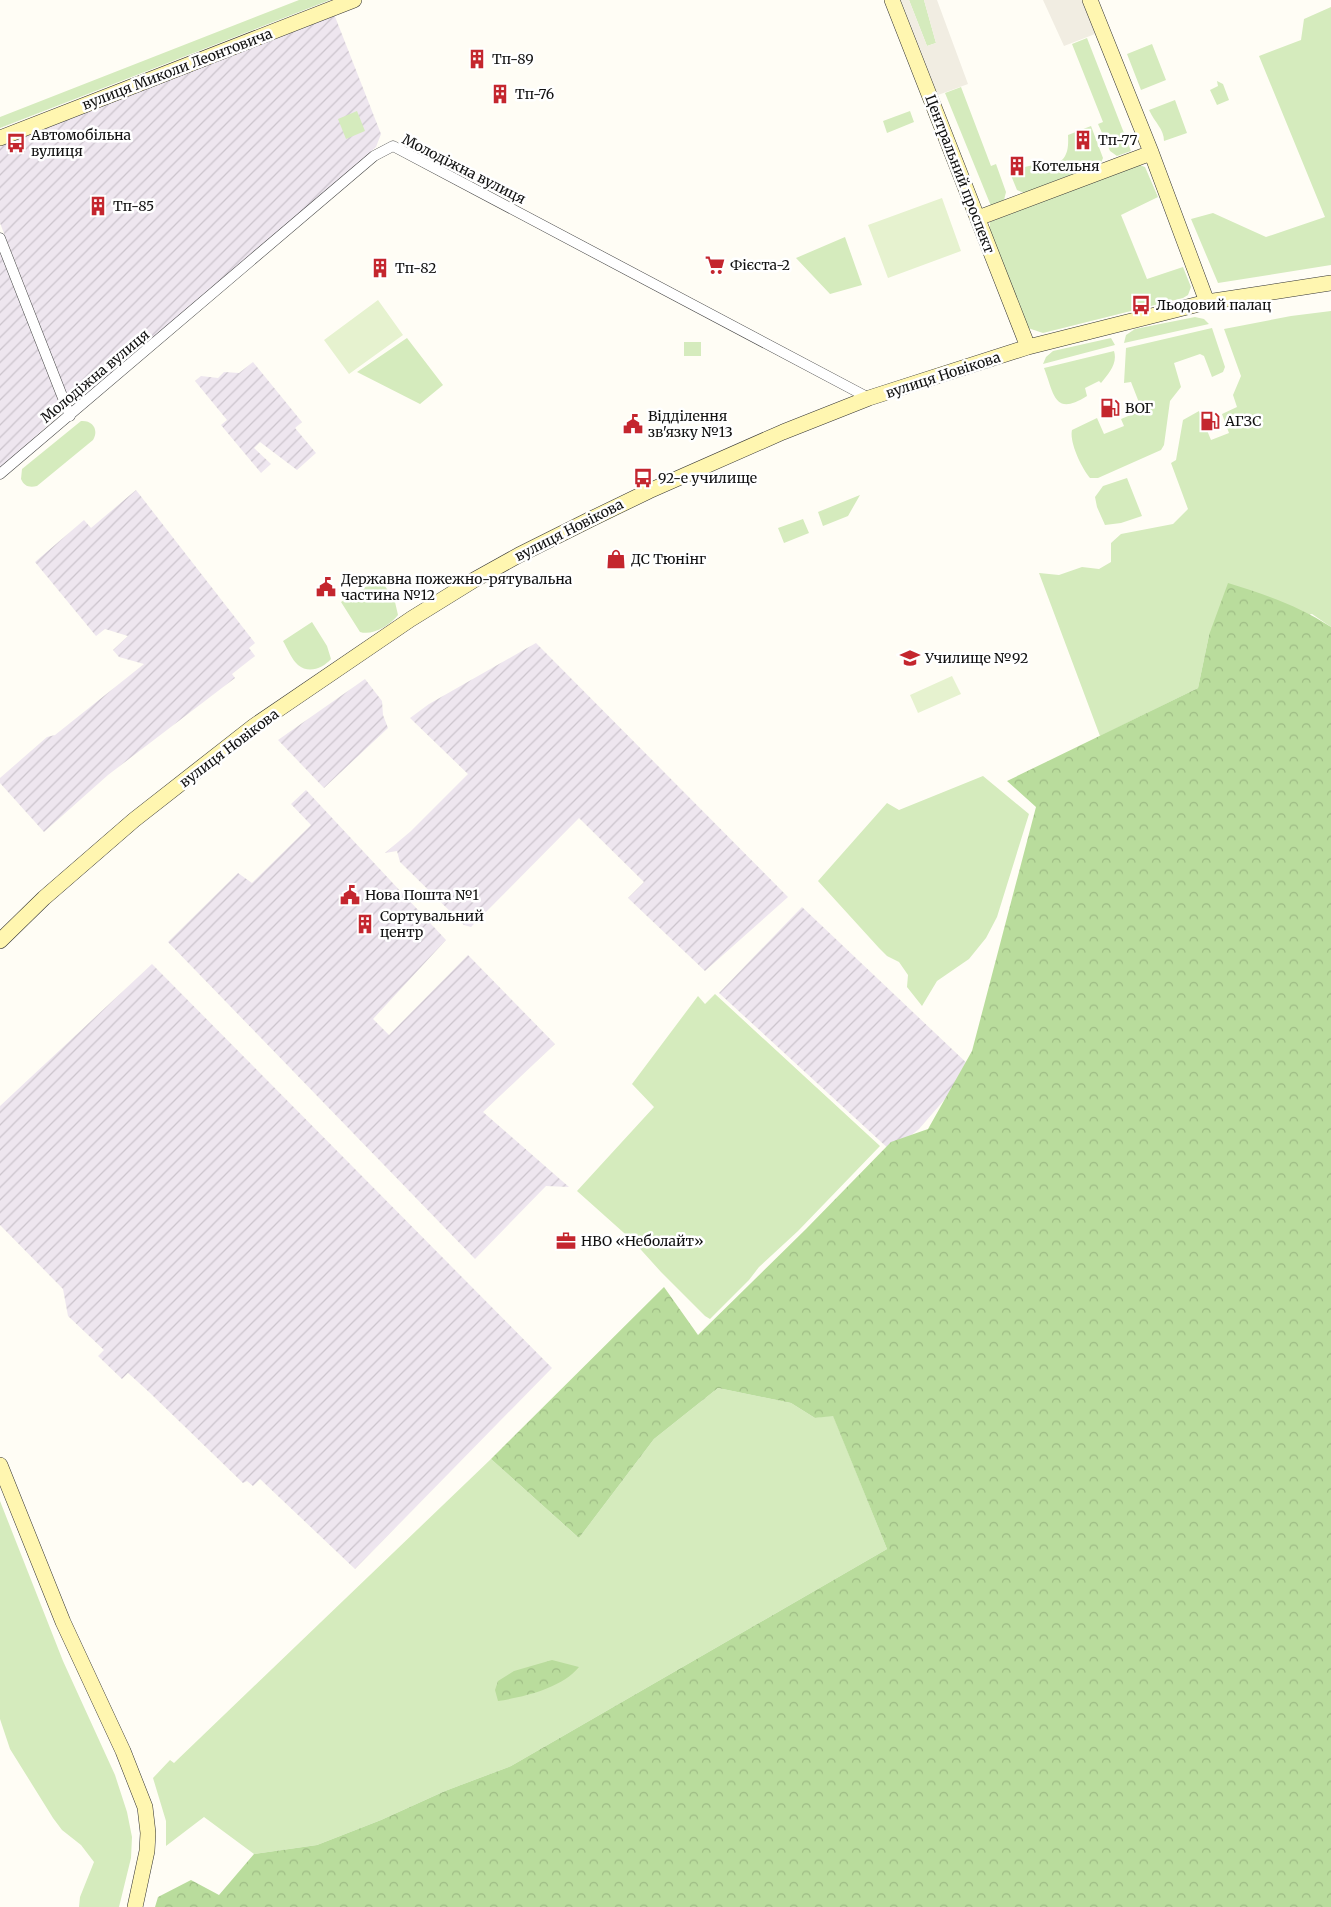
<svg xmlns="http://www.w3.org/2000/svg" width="1331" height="1907" viewBox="0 0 1331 1907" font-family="Merriweather,serif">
<defs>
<pattern id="industrial-furrows" width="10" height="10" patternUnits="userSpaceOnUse" patternTransform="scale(1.25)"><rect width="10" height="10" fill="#eee6ef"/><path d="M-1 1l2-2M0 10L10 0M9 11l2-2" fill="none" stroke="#cbc4cc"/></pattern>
<pattern id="forest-crowns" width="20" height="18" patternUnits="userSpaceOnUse" patternTransform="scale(1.25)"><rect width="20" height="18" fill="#b9dc9c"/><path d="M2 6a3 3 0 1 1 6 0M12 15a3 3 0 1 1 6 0" fill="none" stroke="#9ebc85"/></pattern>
</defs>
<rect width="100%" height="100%" fill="#fffdf5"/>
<path fill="url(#industrial-furrows)" d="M334,14l47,120 -5,13 -289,252 -14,4 -9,-15 -64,-165v-78z
M0,251l63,161 -63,56z
M253,362l49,60 -7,6 21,25 -19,17 -37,-28 -6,6 17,16 -10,9 -40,-48 6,-5 -32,-39 6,-5 17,2 6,-6 15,1z
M136,490l119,153 -6,5 6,8 -23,18 3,4 -127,97 -64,57 -44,-49v-5l47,-41 8,-2 89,-71 -25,-7 -6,-7 15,-14 -23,-7 -9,7 -61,-74 49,-42 7,8z
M536,643l252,254 -83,74 -77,-73 16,-16 -65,-64 -108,109 -7,-2 -64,-63 -3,-11 -12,2 26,-22 57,-57 -58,-56 19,-14z
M365,679l17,22 1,14 5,13 -64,60 -46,-48z
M306,790l140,150 -73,79 16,16 79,-80 87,89 -72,68 86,75 -23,-1 -71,73 -307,-317 70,-69 14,10 59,-58 -20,-21z
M802,907l170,161 -53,61 -28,22 -172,-158z
M152,964l400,404 -197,201 -95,-90 -7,7 -6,-5 -4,2 -94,-91 -21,-19 -6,6 -24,-23 6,-6 -36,-34 -5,-27 -63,-64v-119z"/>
<path fill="#d5ebbd" d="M299,0h31l-330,128v-11z
M909,0h15l12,43 -9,3z
M1331,7v258l-113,18 -27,-64 22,-6 53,24 59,-20 -66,-161 42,-16 3,-21z
M1087,38l44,113 -14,5 -7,-5 -12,-27 5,-2 -31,-78z
M1152,44l14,36 -25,10 -14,-36z
M1217,81l6,3 6,16 -12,5 -7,-15 8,-4z
M961,87l30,79 5,-2 10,28 -2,8 -13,6 -46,-113z
M1175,100l12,33 -23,8c0,-12 -9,-18 -15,-31z
M357,111l8,20 -19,8 -8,-20z
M910,111l4,11 -27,11 -4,-12z
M1091,126l12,32 -2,5 -77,30 -7,-3 -7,-17c6,-2 13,-6 19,-7 5,-1 11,0 16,0 21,-2 24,-13 23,-31z
M1137,164l8,3 13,30 -37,18 26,64 36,-12 8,20 -3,8 -5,3 -140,35 -15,-5 -38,-96v-10z
M845,237l17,48 -32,9 -34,-36z
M1331,311v316l-19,-13 -103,21 -11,53 -98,48 -61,-163 20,2 23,-8 17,2 12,-7v-19l10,-9 52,-10 15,-15 -17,-46 5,-3 7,-40 16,-9 12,29 18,-7 -7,-19 15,-7 -4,-12 8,-19 -17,-47 67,-13z
M1195,317l9,2 5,5 -85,19 2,-8 9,-6z
M1212,328l13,39 -2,5 -11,5 -8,-21 -4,-2 -26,9 7,24 -11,14 -6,44 -3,5 -63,28h-8c-8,-9 -21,-36 -18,-48l25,-12 7,16 20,-8 -3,-7 12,-5 -2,-5 9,-4 -9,-23 -7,1 2,-35z
M407,338l36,47 -23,19 -63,-32z
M1111,338l4,7 -72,19 3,-7 7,-6z
M684,342h17v14h-17z
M1114,351c4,13 -6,23 -13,32l-2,-2 -14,7 2,8c-33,21 -33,-2 -43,-28z
M81,421c12,-1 18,9 12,19l-56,46c-8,2 -13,0 -16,-7l1,-10z
M1127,478l15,38 -21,7 -16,2 -8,-18 -2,-10 8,-11z
M860,495l-12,21 -25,10 -5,-14z
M803,519l6,14 -25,10 -6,-15z
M380,578l15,24 3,13c-8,10 -25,21 -38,17l-19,-30z
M312,622l15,24 4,13c-8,9 -22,15 -33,6 -6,-5 -11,-17 -15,-24z
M983,776l46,38 -32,103 -11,21 -17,21 -32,22 -15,25 -15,-19 1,-12 -9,-13 -12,-6 -8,-8 -61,-67 69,-78 12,7z
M715,994l165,152 -82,85 -39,36 -10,13 -39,39 -5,-3 -44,-44 -28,-31 -56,-50 77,-84 -22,-23 66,-88 7,8z
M718,1388l73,15 24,15 18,-3 54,134 -376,217 -66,25 -64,29 -64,25 -63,9 -50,-37 -38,29v-25l-13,-43 17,-18 4,3 317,-304 88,79 75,-99z
M0,1501l63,160 52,114 12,37 5,25 -1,21 -12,49h-40l1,-10 14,-35 -13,-17 -19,-15 -9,-12 -43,-69 -10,-30z"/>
<path fill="url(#forest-crowns)" d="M1228,583c36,11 71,23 103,44v1280h-1176l3,-10 33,-17 28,15 35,-41 63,-9 64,-25 64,-29 66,-25 376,-217 -54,-133 -18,2 -24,-15 -73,-15 -64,51 -75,99 -88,-79 173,-172 34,48 108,-106 85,-87 37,-13 44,-78 64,-244 -29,-26 191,-93 11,-53z
M552,1660l27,7c-17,21 -55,30 -81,34l-3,-11 3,-9 16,-10z"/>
<path fill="#e6f2cf" d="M942,198l19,53 -73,27 -20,-53z
M378,300l25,35 -54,39 -25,-34z
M952,676l9,18 -43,19 -8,-18z"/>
<path fill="#f1ede2" d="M901,0h8l18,46 9,-3 -12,-43h13l31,84 -30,11z
M1043,0h39l13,34 -31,12z"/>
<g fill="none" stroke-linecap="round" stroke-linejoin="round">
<defs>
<path id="street" d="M0,238l70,178
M0,474l374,-318 19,-10 476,252"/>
<path id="secondary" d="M892,0l136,347
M1090,0l61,152 56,150
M0,138l354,-138
M978,218l173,-65
M0,941l44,-43 90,-78 120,-94 157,-107 63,-39 45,-25 72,-36 58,-28 134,-59 86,-34 159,-51 179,-45 124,-19
M0,1465l63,157 60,129 22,56 3,26 -1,18 -12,56"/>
</defs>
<use href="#street" stroke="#444" stroke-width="11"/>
<use href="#secondary" stroke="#333" stroke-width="16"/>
<use href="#street" stroke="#fff" stroke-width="10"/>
<use href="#secondary" stroke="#fff6b0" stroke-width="15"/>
</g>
<defs>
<symbol id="building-bare" viewBox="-9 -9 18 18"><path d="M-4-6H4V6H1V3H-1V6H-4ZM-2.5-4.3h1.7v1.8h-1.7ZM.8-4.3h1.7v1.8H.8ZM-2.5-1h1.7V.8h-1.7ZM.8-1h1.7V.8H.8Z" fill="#c4262e" stroke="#fff" stroke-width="2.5" paint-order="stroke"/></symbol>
<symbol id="bus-bare" viewBox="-9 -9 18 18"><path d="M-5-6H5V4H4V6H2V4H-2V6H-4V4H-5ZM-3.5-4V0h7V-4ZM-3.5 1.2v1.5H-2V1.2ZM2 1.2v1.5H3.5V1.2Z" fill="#c4262e" stroke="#fff" stroke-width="2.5" paint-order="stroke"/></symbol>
<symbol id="supermarket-bare" viewBox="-9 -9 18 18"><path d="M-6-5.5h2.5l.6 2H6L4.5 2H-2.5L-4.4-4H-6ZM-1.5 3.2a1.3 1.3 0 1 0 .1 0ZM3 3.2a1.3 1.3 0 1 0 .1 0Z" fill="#c4262e" stroke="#fff" stroke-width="2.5" paint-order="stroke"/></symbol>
<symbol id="fuel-bare" viewBox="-9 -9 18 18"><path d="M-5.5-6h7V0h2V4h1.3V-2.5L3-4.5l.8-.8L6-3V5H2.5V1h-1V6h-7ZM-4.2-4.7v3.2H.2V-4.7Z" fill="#c4262e" stroke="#fff" stroke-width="2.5" paint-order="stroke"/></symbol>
<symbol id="civic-bare" viewBox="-9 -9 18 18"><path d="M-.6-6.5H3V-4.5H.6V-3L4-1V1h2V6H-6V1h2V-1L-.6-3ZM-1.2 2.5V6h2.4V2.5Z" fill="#c4262e" stroke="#fff" stroke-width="2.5" paint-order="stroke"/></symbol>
<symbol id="shop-bare" viewBox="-9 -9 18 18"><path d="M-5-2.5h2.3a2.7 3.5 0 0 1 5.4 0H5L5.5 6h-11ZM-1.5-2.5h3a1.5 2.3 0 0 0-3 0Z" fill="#c4262e" stroke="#fff" stroke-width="2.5" paint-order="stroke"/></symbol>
<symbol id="university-bare" viewBox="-9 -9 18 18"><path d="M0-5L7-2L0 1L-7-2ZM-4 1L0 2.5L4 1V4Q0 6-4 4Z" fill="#c4262e" stroke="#fff" stroke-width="2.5" paint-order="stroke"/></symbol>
<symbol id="office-bare" viewBox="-9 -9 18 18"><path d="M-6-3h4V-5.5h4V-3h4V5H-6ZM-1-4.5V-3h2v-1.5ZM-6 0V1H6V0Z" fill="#c4262e" stroke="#fff" stroke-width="2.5" paint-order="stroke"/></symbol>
</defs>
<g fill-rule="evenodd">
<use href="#building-bare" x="463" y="45" width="28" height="28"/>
<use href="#building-bare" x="486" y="80" width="28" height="28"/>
<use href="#building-bare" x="1069" y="126" width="28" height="28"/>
<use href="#bus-bare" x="2" y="129" width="28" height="28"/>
<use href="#building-bare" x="1003" y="152" width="28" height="28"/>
<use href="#building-bare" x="84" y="192" width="28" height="28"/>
<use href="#supermarket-bare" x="701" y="251" width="28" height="28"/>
<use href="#building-bare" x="366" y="254" width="28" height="28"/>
<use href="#bus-bare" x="1127" y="291" width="28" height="28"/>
<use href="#fuel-bare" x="1096" y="394" width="28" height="28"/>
<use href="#fuel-bare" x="1196" y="407" width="28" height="28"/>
<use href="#civic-bare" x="619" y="410" width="28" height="28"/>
<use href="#bus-bare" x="629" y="464" width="28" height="28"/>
<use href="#shop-bare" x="602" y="545" width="28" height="28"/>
<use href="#civic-bare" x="312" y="573" width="28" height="28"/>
<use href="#university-bare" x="896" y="644" width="28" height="28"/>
<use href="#civic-bare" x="336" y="881" width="28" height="28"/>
<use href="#building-bare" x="351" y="910" width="28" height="28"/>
<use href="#office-bare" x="552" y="1227" width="28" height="28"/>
</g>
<g text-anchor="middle" stroke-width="5" stroke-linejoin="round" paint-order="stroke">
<g font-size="14" fill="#111" stroke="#fff" text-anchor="start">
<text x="492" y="64">Тп-89</text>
<text x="515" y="99">Тп-76</text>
<text x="31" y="140">Автомобільна<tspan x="31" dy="16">вулиця</tspan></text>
<text x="1098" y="145">Тп-77</text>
<text x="1032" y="171">Котельня</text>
<text x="113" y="211">Тп-85</text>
<text x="730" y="270">Фiєста-2</text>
<text x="395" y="273">Тп-82</text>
<text x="1156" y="310">Льодовий палац</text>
<text x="1125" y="413">ВОГ</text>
<text x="648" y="421">Відділення<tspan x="648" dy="16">зв'язку №13</tspan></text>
<text x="1225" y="426">АГЗС</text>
<text x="658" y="483">92-е училище</text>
<text x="631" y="564">ДС Тюнінг</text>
<text x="341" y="584">Державна пожежно-рятувальна<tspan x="341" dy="16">частина №12</tspan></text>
<text x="925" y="663">Училище №92</text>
<text x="365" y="900">Нова Пошта №1</text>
<text x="380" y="921">Сортувальний<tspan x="380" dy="16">центр</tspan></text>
<text x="581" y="1246">НВО «Неболайт»</text>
</g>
<g font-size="14" fill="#111" stroke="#fff">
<text transform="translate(177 69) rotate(-21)" y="5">вулиця Миколи Леонтовича</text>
<text transform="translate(464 169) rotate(27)" y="5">Молодіжна вулиця</text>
<text transform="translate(960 174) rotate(69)" y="5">Центральний проспект</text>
<text transform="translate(943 375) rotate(-18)" y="5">вулиця Новікова</text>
<text transform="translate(95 376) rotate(-40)" y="5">Молодіжна вулиця</text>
<text transform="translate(569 530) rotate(-27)" y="5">вулиця Новікова</text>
<text transform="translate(229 748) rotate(-37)" y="5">вулиця Новікова</text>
</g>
</g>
</svg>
